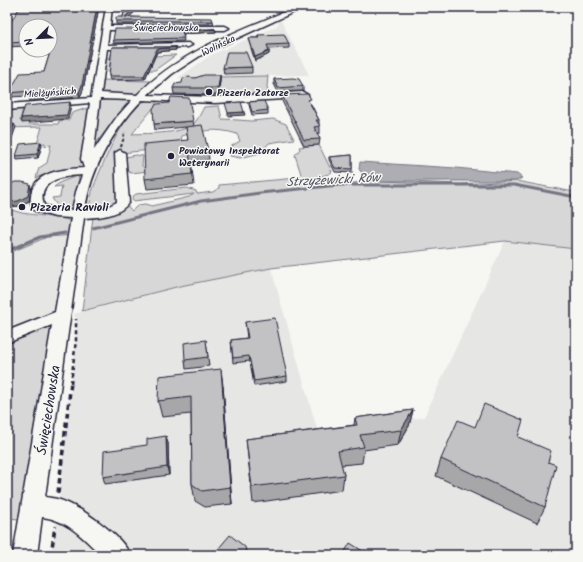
<svg xmlns="http://www.w3.org/2000/svg" width="583" height="562" viewBox="0 0 583 562" font-family="Kalam,sans-serif">
<rect width="100%" height="100%" fill="#f6f6f2"/>
<filter id="ink" filterUnits="userSpaceOnUse"><feTurbulence type="fractalNoise" baseFrequency=".025" numOctaves="2"/><feDisplacementMap in="SourceGraphic" scale="8" xChannelSelector="R" yChannelSelector="G"/><feConvolveMatrix kernelMatrix="1 2 1 2 8 2 1 2 1" color-interpolation-filters="sRGB"/></filter>
<g filter="url(#ink)">
<path fill="#e6e6e4" d="M280,19l29,56 -131,3 33,-23 66,-29z
M74,235l-12,80 -55,22v-83l40,-17z
M505,241l71,7v307h-525l7,-46 18,-169 1,-18 -3,-8 106,-28 91,-18 47,164 106,-15z"/>
<path fill="#d7d7d7" stroke="#7c7c89" d="M176,55l-21,15 -52,1 1,-13z
M268,76l-1,11 2,10 -50,3 1,-23z
M101,80l50,1c-24,21 -42,44 -60,70z
M148,100l9,1 -2,5 -23,28c16,-1 54,1 64,-13 3,-4 6,-10 8,-14l15,-1 3,13 30,2 21,-2 13,5 8,15 -25,4 -9,10 -20,5 -10,-2v-9l10,-6 -3,-7c-22,-7 -35,-3 -56,2l2,11 -63,6 -2,50 -4,4 -25,3c1,-8 2,-17 5,-24 8,-21 32,-80 54,-86z
M23,108l-3,13h9v3h29l1,-3 10,-1 3,-7 15,-5 4,1 -8,53c-10,14 -33,8 -47,16l3,-10 8,-5 4,-18 -6,1v-3l-8,1 5,-17 -35,1v-18z
M319,145l13,27c-8,5 -22,5 -23,14l72,-5 79,3 56,-3 58,11 2,-4v61l-71,-8 -234,27 -91,18 -98,25 11,-94 31,-15 8,9 6,-6 7,-1 7,2 37,-9 5,-3 -61,7 -1,-4 4,-3 51,-6 9,3 1,3 16,-2 6,-4v-3l78,-7 4,-4 -6,-19 5,-6 -1,-2z
M136,155l7,1 -1,10 6,5 -17,2 -4,-2 -1,-5v-9z
M77,176l2,2 -7,29c-10,4 -15,0 -20,-9l8,-1 2,-11 -8,1 7,-5z
M7,207l1,2 14,4 43,6 7,3 2,13 -27,2 -40,17z
M53,318l-34,201 -12,-1v-181z"/>
<path fill="#adadb3" stroke="#757583" d="M360,162l96,6 61,6 5,4 -6,3h-135l-15,-2 -7,-10z"/>
<g fill="none" stroke-linecap="round" stroke-linejoin="round">
<path stroke="#757583" stroke-width="3" d="M93,228l108,-27 59,-8 79,-8h175l62,12
M19,246l21,-9 25,-4"/>
<path stroke="#757583" stroke-width="4" d="M7,251l15,-6"/>
<defs>
<path id="minor" d="M106,7h6l-2,19h115l4,2 -4,2h-116l-2,15 81,-2 4,2 -4,2 -81,2 -6,44 36,2c43,-44 104,-65 159,-88h9l-102,47 -31,20 -25,21 68,2 88,-5 5,3 -5,3 -88,5 -73,-3c-29,31 -51,67 -57,110l24,-4 8,-4 -2,-49 5,-3 5,3 4,49c-9,14 -29,15 -45,16l-39,279c5,1 10,1 15,3 21,7 62,35 70,55h-29c-18,-17 -33,-35 -59,-38l-5,38h-24l39,-230 -45,18v-12l48,-19 16,-94 -16,-1 -20,-6c-4,-6 -5,-9 -4,-15 2,-25 33,-27 53,-28l-3,-9 9,-56 -83,7v-6l84,-6zM100,99l32,1 -16,18 -22,32zM82,175l-6,17 -4,18 -17,-1 -11,-4c-8,-25 19,-29 38,-30z"/>
</defs>
<use href="#minor" stroke="#22223b" stroke-width="3"/>
<path stroke="#22223b" stroke-width="1.5" stroke-dasharray="2.5 2" stroke-linecap="butt" d="M123,141l2,-9"/>
<path stroke="#22223b" stroke-width="2" stroke-dasharray="3 2.5" stroke-linecap="butt" d="M121,147l2,-7"/>
<path stroke="#22223b" stroke-width="2.5" stroke-dasharray="4 3" stroke-linecap="butt" d="M71,383l5,-43v-21"/>
<path stroke="#22223b" stroke-width="3.5" stroke-dasharray="5.5 4" stroke-linecap="butt" d="M58,493l13,-111
M51,555l4,-29"/>
<use href="#minor" fill="#f6f6f2" fill-rule="evenodd"/>
</g>
<path fill="#a7a7a9" stroke="#22223b" d="M99,7l-16,83 -3,7 -50,4 -1,-5 -19,1 -1,-4 35,-21 5,-16h-1l-1,-4 3,-7v-19h-24v20l-19,1v-19z
M125,7h15l-11,10 84,4 1,3h-98v-3l7,-4z
M215,29l1,3 -33,2 1,7 -70,2 -1,-3z
M258,35l31,9v4l-21,1 1,2v3l-14,7 -6,-19v-4h9z
M112,47h64v3l-19,2 -12,27 -35,1 -1,-4z
M252,67v6l-28,1 -1,-6z
M220,75v6l-2,14 -44,-1 -1,-6 9,-5 13,-5z
M274,79l29,7v5l-25,1 -4,-8z
M282,95l29,9 8,16v5l1,1v7h-3l3,6 -1,6 -15,1 -22,-45z
M249,102l19,8v4l-16,1 -3,-10z
M193,121l1,5 14,24 1,10 -18,1 3,24 -47,4 -2,-10 43,-39 -2,-13 -31,3 -1,-6z
M42,145l-4,13 -21,2 -1,-4z
M352,155v18l-17,-1 -6,-12v-3z
M7,187l24,2 -2,12 -10,5 -8,1 -4,-2z
M245,322l42,54v5l-33,5 -4,-25 -17,2 -2,-23 16,-2z
M206,340l3,26 -23,3 -1,-9z
M223,386l9,118 -27,3 -10,-6 -3,-17 -1,-70 -29,3 -4,-16z
M413,410l-4,16 -11,19 -34,5 -2,13 -21,2 3,10 -2,15 -89,13 -7,-64 108,-14 1,-7z
M475,427l43,10 30,25 -3,45 -8,16 -101,-47 5,-17z
M168,443l1,32 -64,9 -2,-7z
M576,544v11h-3z"/>
<path fill="#888889" stroke="#22223b" d="M97,7h2l-16,83 -3,7 -1,-4z
M136,7h4l-14,13 -1,-3z
M215,29l1,3 -34,2v-3z
M176,47v3l-19,2 -12,27 -1,-3 13,-27z
M269,51v3l-14,7v-4z
M220,75v6l-2,14v-7z
M70,102l1,4 -3,13 -46,4 -1,-5z
M244,112l1,3 -17,1v-3z
M14,124l2,3 -9,25v-7z
M41,142l1,3 -4,13 -1,-4z
M30,184l1,5 -2,12 -10,5 -8,1 -1,-5z
M221,369l2,17 9,118 -2,-17z
M413,410l-4,16 -11,19 3,-15z
M166,436l2,7 1,32 -2,-8z"/>
<path fill="#c2c2c4" stroke="#22223b" d="M20,7h77l-15,78 -3,8 -50,3 2,-5 -22,2 11,-20 24,-1 6,-20h-3l1,-2h2v-4l2,-5h-2v-15h-24v16l-19,1v-15z
M125,7h11l-11,10 87,1 1,3h-97v-4h7z
M115,29h100l-33,2 2,7 -71,2z
M284,34l5,10 -22,1 2,6 -14,6 -6,-19h10l-1,-3z
M112,47h64l-19,2 -13,27h-35z
M227,52h19l6,15 -29,1z
M204,75h16l-2,13h-45l2,-4 7,-1 1,-5 5,-1 7,1z
M293,78l6,1 4,7 -25,2 -4,-9z
M308,94l3,5 -3,1 11,20h-3l4,6 -6,1 6,12 -16,1 -22,-45z
M171,97l18,1 4,23 -39,3 -1,-16 4,-4 12,-1z
M264,101l4,9 -16,2 -3,-10z
M70,102l-3,13 -46,3 4,-12z
M241,102l3,10 -16,1 -3,-10z
M14,124l-7,21v-20z
M202,125l6,25 -19,1 3,23 -47,5 -1,-35 44,-4 -2,-13z
M41,142l-4,12 -21,2 4,-12z
M352,155v14l-17,-1 -6,-11z
M15,182h7l8,2 -2,12 -10,5 -8,1 -3,-2v-14z
M275,318l12,58 -33,5 -5,-25 -16,2 -2,-18 17,-2 -3,-16z
M206,340l2,17 -23,3 -1,-17z
M221,369l9,118 -28,4 -10,-7 -1,-87 -33,4 1,-25z
M484,404l39,16 -5,17 33,14 -3,11 8,3 -11,42 -104,-48 17,-39 17,7z
M413,410l-12,20 -41,5 4,12 -26,4 6,24 -92,12 -6,-48 111,-14 -2,-7z
M166,436l1,31 -64,10 1,-26 43,-6v-6z
M230,535l15,12 2,8h-34z
M350,543l19,12h-26z"/>
</g>
<g fill="#22223b" stroke="#f6f6f2" stroke-width="1.5">
<circle cx="209" cy="92" r="4"/>
<circle cx="171" cy="156" r="4"/>
<circle cx="22" cy="207" r="4"/>
</g>
<g text-anchor="middle" stroke-width="3" stroke-linejoin="round" paint-order="stroke">
<g font-size="10" fill="#22223b" stroke="#f6f6f2">
<text x="166" y="31">Święciechowska</text>
<text transform="translate(218 45) rotate(-26)" y="4">Wolińska</text>
<text transform="translate(50 92) rotate(-4)" y="4">Mielżyńskich</text>
</g>
<g font-size="10" font-weight="bold" fill="#22223b" stroke="#f6f6f2" text-anchor="start">
<text x="217" y="96">Pizzeria Zatorze</text>
<text x="179" y="154">Powiatowy Inspektorat<tspan x="179" dy="12">Weterynarii</tspan></text>
</g>
<g font-size="12" font-weight="bold" fill="#22223b" stroke="#f6f6f2" text-anchor="start">
<text x="30" y="211">Pizzeria Ravioli</text>
</g>
<g font-size="13" font-style="italic" fill="#535365" stroke="#f6f6f2">
<text transform="translate(333 179) rotate(-3)" y="5">Strzyżewicki Rów</text>
</g>
<g font-size="14" fill="#22223b" stroke="#f6f6f2">
<text transform="translate(48 410) rotate(-81)" y="5">Święciechowska</text>
</g>
</g>
<rect width="583" height="562" fill="none" stroke="#f6f6f2" stroke-width="24"/>
<rect x="12" y="12" width="559" height="538" fill="none" stroke="#22223b" stroke-width="1.5" filter="url(#ink)"/>
<g transform="translate(38 38) rotate(246)"><circle r="19" fill="#f6f6f2" stroke="#a1a1a9"/>
<path d="M0-3L7 15L0 10L-7 15Z" fill="#22223b"/>
<text y="-6" font-size="11" font-weight="bold" text-anchor="middle" fill="#22223b">N</text>
</g>
</svg>
